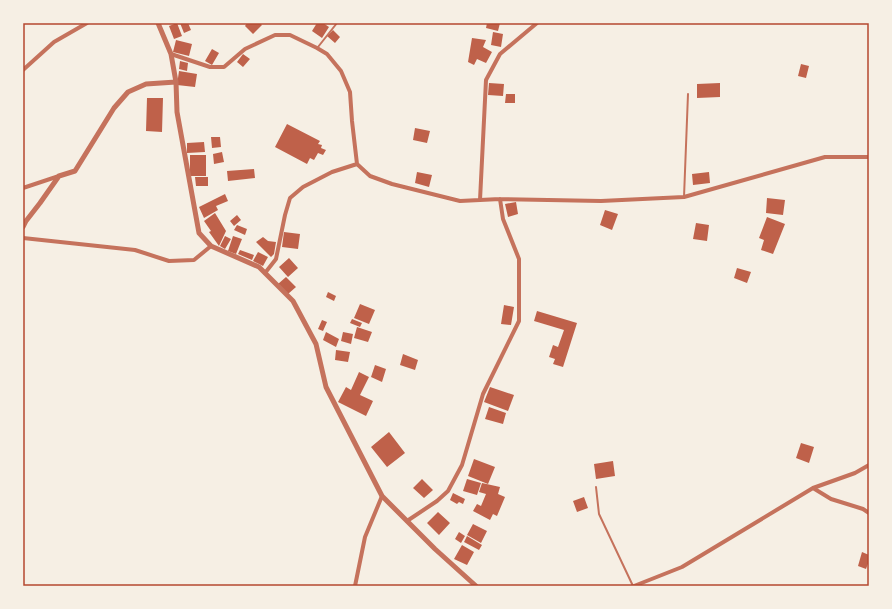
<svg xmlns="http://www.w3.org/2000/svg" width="892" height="609" viewBox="0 0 892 609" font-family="Spectral,serif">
<rect width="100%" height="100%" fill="#f6efe4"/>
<path fill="#bf614a" d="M177,23l5,13 -8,3 -5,-13z
M180,23h8l3,7 -7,3z
M247,23h13l2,2 -9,9 -8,-8z
M317,23h6l6,4 -7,11 -10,-7z
M487,23h13l-2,8 -12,-3z
M333,30l7,7 -5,6 -8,-7z
M493,32l10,2 -2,13 -10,-2z
M472,38l14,2 -3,7 9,5 -6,11 -9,-4 -3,6 -6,-3z
M176,40l16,4 -3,12 -16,-4z
M212,49l7,4 -7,12 -7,-4z
M243,54l7,5 -7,8 -6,-5z
M180,61l8,2 -1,8 -8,-2z
M801,64l8,2 -3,12 -8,-2z
M179,71l18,3 -2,13 -18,-2z
M489,83l15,1 -1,12 -15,-1z
M720,83v14l-23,1v-14z
M506,94h9v9h-10z
M147,98h16l-1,34 -16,-1z
M287,124l33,17 -2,3 4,1 -1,3 5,2 -3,5 -5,-2 -4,7 -4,-2 -3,6 -32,-17z
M415,128l15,3 -3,12 -14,-3z
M211,137h9l1,10 -9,1z
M204,142l1,10 -18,1v-10z
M222,152l2,10 -10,2 -1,-10z
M190,155h16v21h-16z
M254,169l1,9 -27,3 -1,-10z
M417,172l15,3 -3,12 -14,-4z
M709,172l1,11 -17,2 -1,-11z
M195,177h13v9h-12z
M225,194l3,7 -12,5 2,4 -14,8 -5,-11z
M767,198l18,2 -2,15 -17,-2z
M516,202l2,12 -10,3 -3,-13z
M605,210l13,4 -6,16 -12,-5z
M215,213l11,18 -7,15 -10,-14 2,-1 -7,-10z
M237,215l4,5 -7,6 -4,-5z
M767,217l18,7 -12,30 -12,-4 3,-10 -5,-2z
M696,223l13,2 -2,16 -14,-2z
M237,225l10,4 -2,6 -11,-5z
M284,232l16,2 -2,15 -16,-2z
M225,236l6,3 -6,10 -5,-3z
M233,236l9,3 -6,15 -8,-3z
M263,237l5,4 8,1 -2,12 -3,3 -15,-15z
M240,250l14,5 -2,5 -14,-6z
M258,252l10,5 -5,9 -10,-5z
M289,258l9,10 -10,9 -9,-10z
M737,268l14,4 -4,11 -13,-5z
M286,277l10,10 -8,7 -10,-10z
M328,292l8,4 -2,5 -8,-4z
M360,304l15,6 -6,14 -15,-6z
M504,305l10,2 -3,18 -10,-1z
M537,311l40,12 -14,44 -10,-3 2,-5 -6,-2 4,-12 5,2 6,-17 -30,-9z
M352,319l10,4 -2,4 -10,-4z
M322,320l5,2 -4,9 -5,-2z
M357,327l15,5 -4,10 -14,-4z
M326,332l13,7 -3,8 -13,-7z
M343,332l10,2 -2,10 -10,-3z
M336,350l14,2 -2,10 -13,-2z
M403,354l15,6 -3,10 -15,-5z
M375,365l11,4 -4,13 -11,-5z
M359,372l10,5 -9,18 13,6 -7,15 -28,-14 8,-15 5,3z
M490,387l24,8 -6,16 -24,-9z
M489,407l17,6 -3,11 -18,-5z
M389,432l16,21 -18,14 -16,-20z
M801,443l13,4 -5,16 -13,-5z
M474,459l21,8 -7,17 -20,-8z
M613,461l2,15 -19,3 -2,-15z
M422,479l11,11 -9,8 -11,-10z
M467,479l14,4 -4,12 -14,-4z
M482,483l18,4 -2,7 7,3 -8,19 -4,-2 -3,6 -17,-9 4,-7 4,2 5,-12 -7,-2z
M453,493l12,6 -2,5 -4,-2 -2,2 -7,-4z
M584,497l4,11 -11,4 -4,-11z
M438,512l12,11 -11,12 -12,-12z
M473,524l14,7 -6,12 -14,-8z
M459,532l6,4 -4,7 -6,-4z
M467,536l15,9 -3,5 -15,-8z
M462,545l12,7 -7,13 -13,-6z
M862,552l7,3v6l-3,8 -8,-3z"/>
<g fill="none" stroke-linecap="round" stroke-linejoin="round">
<path stroke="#c5725c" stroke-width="2" d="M318,47l19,-24
M684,197l4,-103
M596,487l3,27 34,72"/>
<path stroke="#c5725c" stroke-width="4" d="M171,54l39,13h14l21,-18 30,-14h15l27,13 10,6 14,17 9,21 2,29 5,43 13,12 22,8 68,17 40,-2 101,2 83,-4 141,-40h44
M23,70l31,-28 33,-19
M23,188l36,-12
M480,200l6,-120 14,-26 37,-31
M23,238l112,12 34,11 25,-1 17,-14
M265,273l11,-14 9,-44 5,-17 13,-11 29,-15 25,-8
M813,488l18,11 32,10 6,4
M407,521l30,-20 11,-10 14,-26 21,-71 36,-73v-62l-16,-40 -3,-20
M355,586l10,-49 17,-41
M634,586l48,-19 131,-79 42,-15 14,-8"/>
<path stroke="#c5725c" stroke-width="5" d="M158,23l13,31 5,28 1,30 22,121 12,13 48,21 34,34 23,43 10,43 56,109 53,53 41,37
M23,227l3,-6 14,-18 19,-27 16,-5 39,-63 14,-16 18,-8 30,-2"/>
</g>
<rect width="892" height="609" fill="none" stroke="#f6efe4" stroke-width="48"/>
<rect x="24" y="24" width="844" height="561" fill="none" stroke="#b5482f" stroke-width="1.5"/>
</svg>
